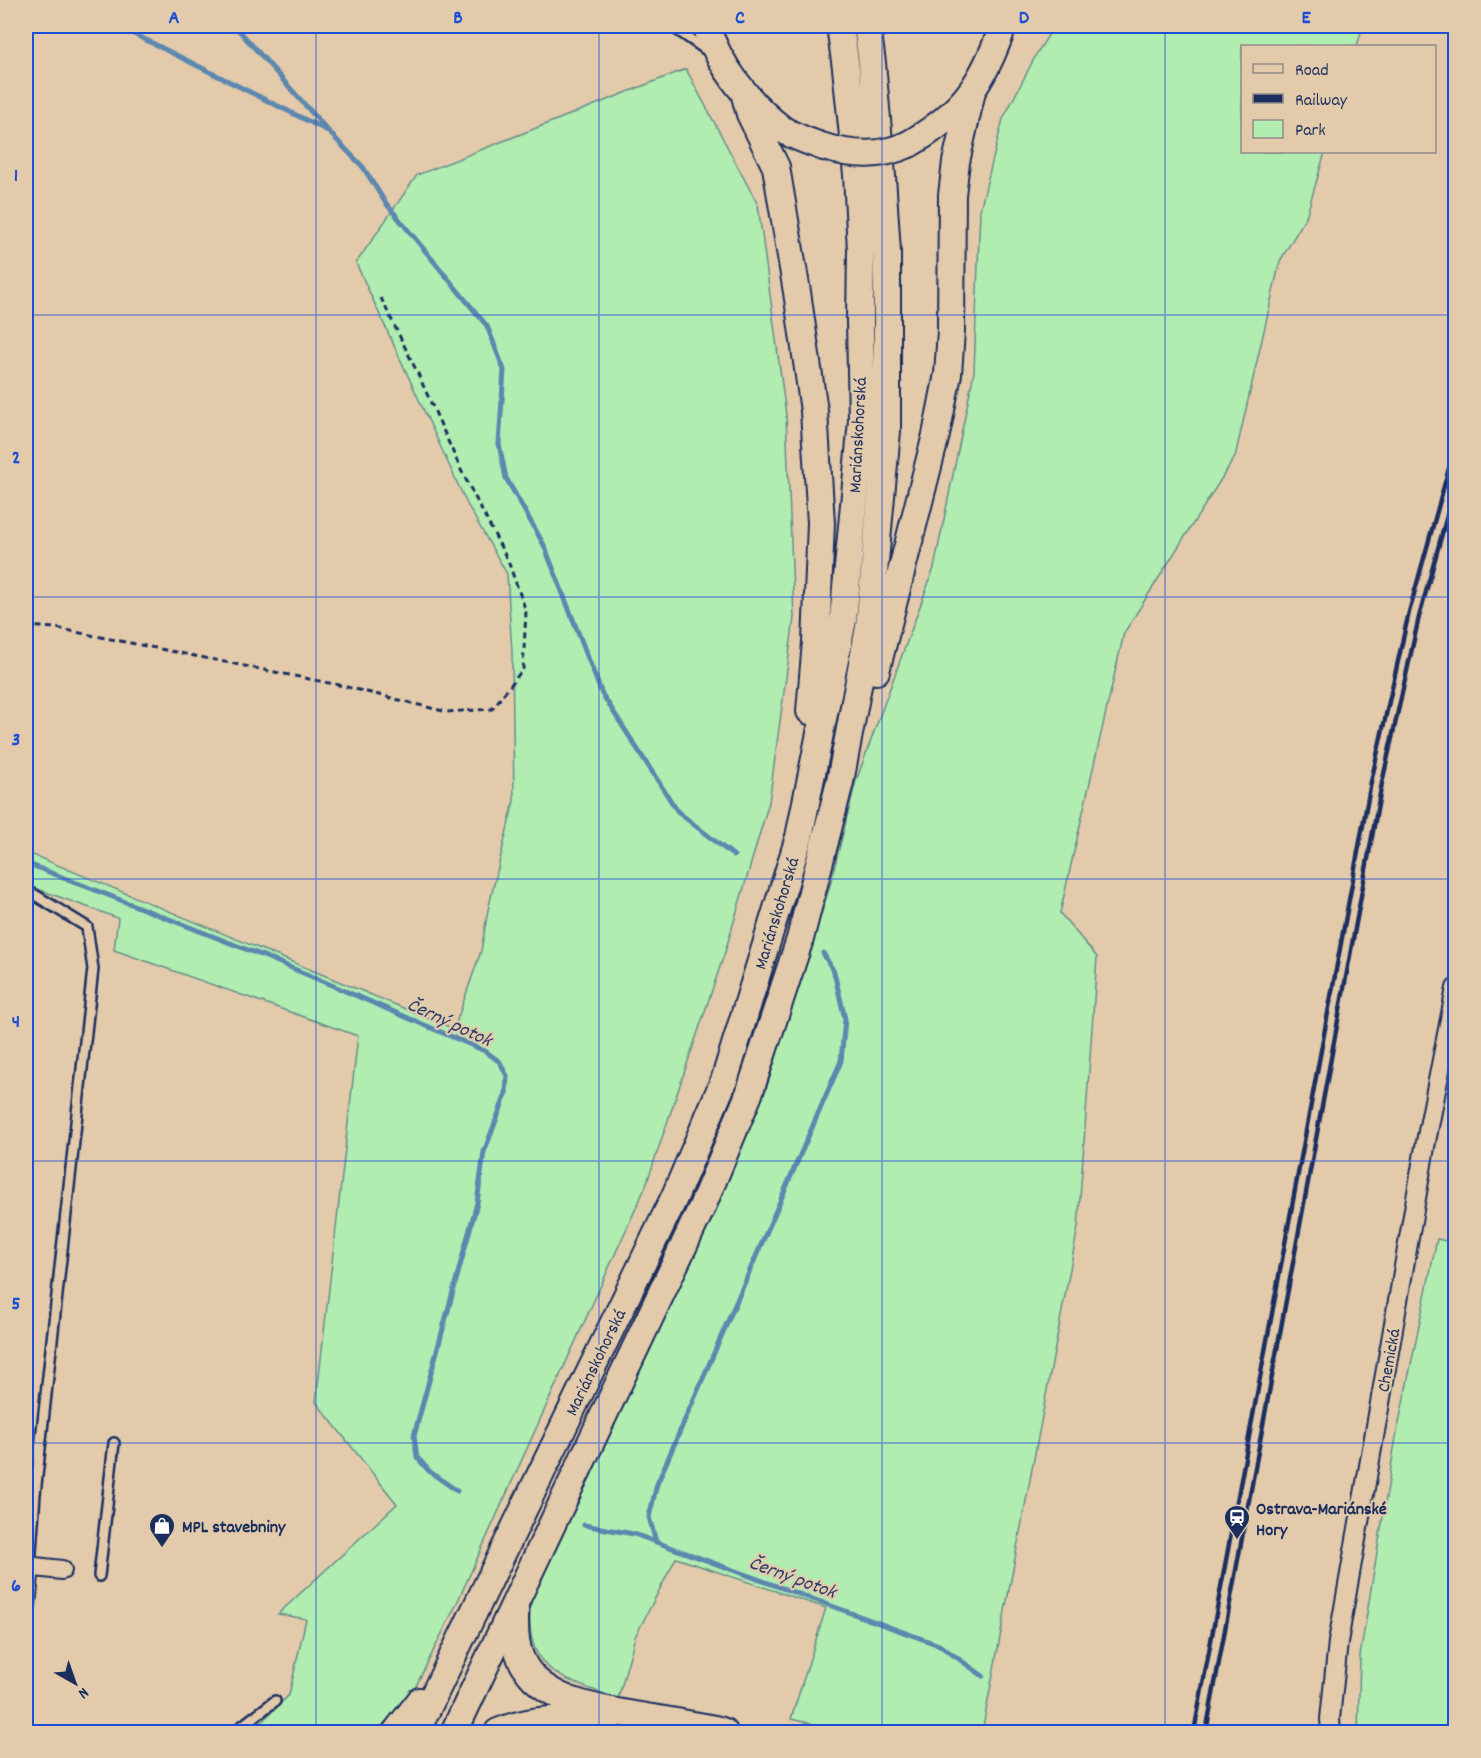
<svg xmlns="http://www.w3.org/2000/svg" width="1481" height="1758" viewBox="0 0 1481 1758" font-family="Dekko,sans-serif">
<rect width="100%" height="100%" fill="#e2caab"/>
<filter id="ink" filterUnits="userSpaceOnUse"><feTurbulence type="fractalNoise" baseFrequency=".0167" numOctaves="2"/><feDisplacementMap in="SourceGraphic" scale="12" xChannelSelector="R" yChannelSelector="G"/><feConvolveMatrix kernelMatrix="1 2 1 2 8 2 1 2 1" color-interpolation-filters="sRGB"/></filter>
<g filter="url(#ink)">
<path fill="#b1ecb1" stroke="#668e88" stroke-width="1.5" d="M1054,26h309l-6,20h-115v106h83l-19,65 -26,44 -45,196 -111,176 -64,280 37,44 -19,270 -96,505h-134l-57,-13 35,-111 -150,-50 -41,79 -17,62c-55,-21 -96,-26 -87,-97l186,-395 49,-118 63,-200 27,-108 78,-213 40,-196 6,-162 23,-91 34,-66z
M686,69l72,136 28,210 8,203 -25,184 -44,150 -80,236 -189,417 -44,89 -36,38h-125l38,-37 17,-76 -28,-5 119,-110 -81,-102 42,-366 -244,-86 4,-32 -92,-33v-33l428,177 27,-78 7,-41 26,-109 -2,-149 -5,-78 -40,-70 -111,-241 61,-88z
M1437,1239l19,4 -1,489h-97l2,-76 36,-219z"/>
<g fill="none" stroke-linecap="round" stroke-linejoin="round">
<path stroke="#5b87ae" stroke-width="5" d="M118,26l208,104
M235,26l94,106 34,35 22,35 102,124 17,44 -5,74 7,34 38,67 58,149 76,118 56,44
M26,863l240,94 219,94 15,11 7,14 -1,18 -22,58 -7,51 -63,233 3,21 12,14 28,20
M584,1525l50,9 305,111 44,31
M656,1542l-7,-25 8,-33 184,-423 4,-42 -11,-47 -11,-19"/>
<defs>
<path id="service" d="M673,27l35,24
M26,892l9,3 52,32 6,42 -58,525 -5,72
M99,1576l15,-133
M234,1732l41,-31"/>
<path id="minor" d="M26,1566l36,4
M26,1606l4,-40
M1331,1732l-1,-13 8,-77 87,-495 31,-159"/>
<path id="secondary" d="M706,26c13,39 43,78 76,103 12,8 28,13 42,18
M744,92l6,22 26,53 21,125 17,119 7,112 -5,119 -6,69
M909,144c54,-31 74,-61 94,-118
M876,671l60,-236 12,-61 3,-43 1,-136 4,-33 16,-71
M515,1609c0,18 -1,37 8,54 21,41 84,47 123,54 25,4 49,8 73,13l5,2
M396,1732l24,-31
M416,1732l258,-534 51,-120 74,-241 44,-217 19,-199 -2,-100 1,-71 -4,-75 -11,-107 -6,-42
M454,1732l248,-525 47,-113 51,-155 40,-157 29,-155 18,-196v-179l-5,-76 -10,-113 -5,-37
M498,1732c37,-16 70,-14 108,-7"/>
</defs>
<use href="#service" stroke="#1b2f5e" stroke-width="14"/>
<use href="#minor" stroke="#1b2f5e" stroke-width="22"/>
<use href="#secondary" stroke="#1b2f5e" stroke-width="30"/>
<path stroke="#1b2f5e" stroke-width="3" stroke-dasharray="6 4.5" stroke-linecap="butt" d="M26,626l30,2 283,57 108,27 45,-3 31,-40 3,-58 -18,-50 -47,-91 -42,-94 -38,-78
M804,1732l1,-1"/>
<use href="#service" stroke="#e2caab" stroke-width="9"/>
<use href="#minor" stroke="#e2caab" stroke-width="18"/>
<use href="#secondary" stroke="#e2caab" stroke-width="26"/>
<path stroke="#1b2f5e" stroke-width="4.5" d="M1194,1732l177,-950 38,-170 47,-169
M1206,1732l176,-949 37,-166 37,-134"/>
<defs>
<path id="secondary-bridge" d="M824,147c30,9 57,10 85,-3"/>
</defs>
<use href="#secondary-bridge" stroke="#1b2f5e" stroke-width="30" stroke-linecap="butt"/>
<use href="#secondary-bridge" stroke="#e2caab" stroke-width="26"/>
</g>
</g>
<path fill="none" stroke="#1d4ed8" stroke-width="1.5" stroke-opacity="0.55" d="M316,26v1706M599,26v1706M882,26v1706M1165,26v1706M26,315h1430M26,597h1430M26,879h1430M26,1161h1430M26,1443h1430"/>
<defs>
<symbol id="station-pin" viewBox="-11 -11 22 30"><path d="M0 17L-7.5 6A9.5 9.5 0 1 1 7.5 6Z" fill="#1b2f5e" stroke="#e2caab"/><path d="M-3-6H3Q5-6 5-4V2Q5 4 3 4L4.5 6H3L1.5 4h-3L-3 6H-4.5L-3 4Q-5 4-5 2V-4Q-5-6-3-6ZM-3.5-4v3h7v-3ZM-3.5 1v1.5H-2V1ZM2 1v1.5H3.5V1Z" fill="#fff"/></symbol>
<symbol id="shop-pin" viewBox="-11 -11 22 30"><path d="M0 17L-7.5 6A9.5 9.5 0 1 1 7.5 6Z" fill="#1b2f5e" stroke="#e2caab"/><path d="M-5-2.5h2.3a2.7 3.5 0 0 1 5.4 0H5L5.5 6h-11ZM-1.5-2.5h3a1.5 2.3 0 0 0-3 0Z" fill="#fff"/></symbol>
</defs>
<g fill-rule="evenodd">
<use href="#station-pin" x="1222" y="1503" width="30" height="40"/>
<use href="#shop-pin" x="147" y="1511" width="30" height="40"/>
</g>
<g text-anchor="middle" stroke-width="4.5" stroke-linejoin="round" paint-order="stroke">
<g font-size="18" fill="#1b2f5e" stroke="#e2caab">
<text transform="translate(857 435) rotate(-87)" y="6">Mariánskohorská</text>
<text transform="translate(776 913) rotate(-73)" y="6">Mariánskohorská</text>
<text transform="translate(1388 1360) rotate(-80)" y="6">Chemická</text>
<text transform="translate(595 1362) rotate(-64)" y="6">Mariánskohorská</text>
</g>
<g font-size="18" font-weight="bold" fill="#1b2f5e" stroke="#e2caab" text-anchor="start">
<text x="1256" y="1514">Ostrava-Mariánské<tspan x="1256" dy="21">Hory</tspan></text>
<text x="182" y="1532">MPL stavebniny</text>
</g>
<g font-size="20" font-style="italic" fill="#263e6b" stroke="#e2caab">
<text transform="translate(450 1021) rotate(25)" y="7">Černý potok</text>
<text transform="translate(793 1576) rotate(20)" y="7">Černý potok</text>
</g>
</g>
<rect width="1481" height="1758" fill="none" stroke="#e2caab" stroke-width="66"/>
<rect x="1241" y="45" width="195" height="108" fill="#e2caab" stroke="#928c8c" stroke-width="1.5"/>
<rect x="1253" y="64" width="30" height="9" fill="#e2caab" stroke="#928c8c" stroke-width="1.5"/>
<text x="1295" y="75" font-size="18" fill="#1b2f5e">Road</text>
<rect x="1253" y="94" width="30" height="9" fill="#1b2f5e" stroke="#928c8c" stroke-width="1.5"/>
<text x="1295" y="105" font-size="18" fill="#1b2f5e">Railway</text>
<rect x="1253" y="120" width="30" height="18" fill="#b1ecb1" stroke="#928c8c" stroke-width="1.5"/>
<text x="1295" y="135" font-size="18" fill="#1b2f5e">Park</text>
<g transform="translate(75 1683) rotate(140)" stroke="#e2caab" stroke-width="4.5" paint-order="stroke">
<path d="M0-4.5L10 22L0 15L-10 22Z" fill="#1b2f5e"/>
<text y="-9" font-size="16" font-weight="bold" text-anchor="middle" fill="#1b2f5e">N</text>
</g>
<rect x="33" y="33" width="1415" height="1692" fill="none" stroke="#1d4ed8" stroke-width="2"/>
<g font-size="20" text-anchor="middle" font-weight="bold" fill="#1d4ed8">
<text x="174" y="23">A</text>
<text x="458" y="23">B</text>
<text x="740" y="23">C</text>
<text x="1024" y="23">D</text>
<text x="1306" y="23">E</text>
<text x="16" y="181">1</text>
<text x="16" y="463">2</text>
<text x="16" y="745">3</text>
<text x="16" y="1027">4</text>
<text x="16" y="1309">5</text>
<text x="16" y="1591">6</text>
</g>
</svg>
